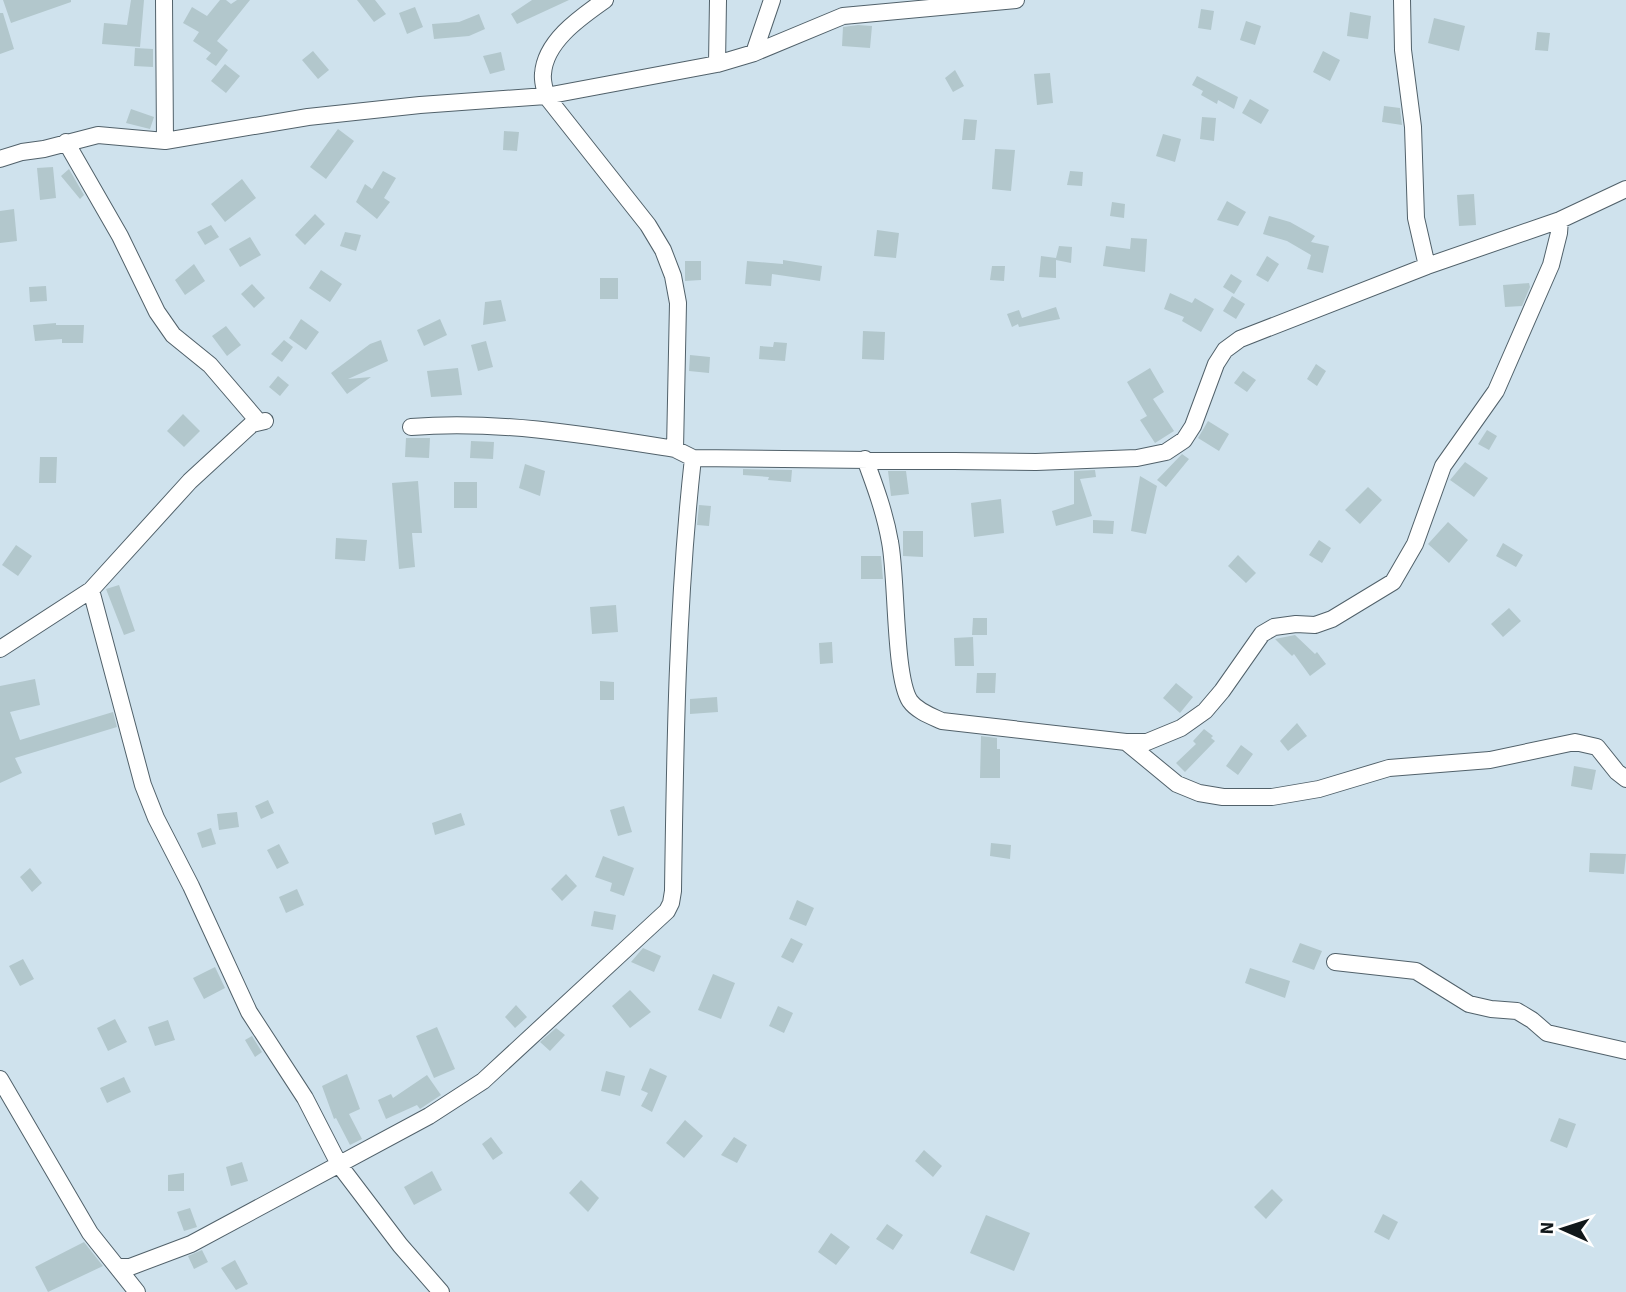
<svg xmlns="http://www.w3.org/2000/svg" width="1626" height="1292" viewBox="0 0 1626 1292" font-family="'Source Sans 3',sans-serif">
<rect width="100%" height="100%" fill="#cfe2ed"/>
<path fill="#b2c7cc" d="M3,0h68v2l-60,21z
M131,0h13l-4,47 -38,-3 2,-21 23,2z
M220,0h6l5,4 6,-4h13l-33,41 11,9 -12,16 -10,-7 5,-6 -18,-12 6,-9 -16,-9 9,-16 15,9z
M357,0h18l11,14 -12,8z
M532,0h37l-52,24 -6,-10z
M415,7l8,20 -16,7 -8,-21z
M1201,9l13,2 -3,19 -13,-2z
M1350,12l21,4 -3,23 -21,-3z
M0,13h3l11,36 -14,5z
M479,14l6,15 -16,7 -35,3 -2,-15 27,-2z
M1434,18l31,8 -6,25 -31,-8z
M1246,21l15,5 -6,19 -15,-5z
M858,25l14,1 -2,22 -28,-2 1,-19z
M1537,32l13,1 -2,18 -13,-1z
M135,48l18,1v18l-19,-1z
M313,51l16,19 -11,9 -16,-19z
M1323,51l17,9 -10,21 -17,-9z
M501,52l4,18 -15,4 -7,-18z
M225,64l15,12 -14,17 -15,-12z
M955,70l9,16 -11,6 -8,-14z
M1050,73l3,30 -16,2 -3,-31z
M1197,76l41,21 -4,12 -16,-9 -1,4 -16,-9 2,-4 -11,-6z
M1250,99l19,11 -8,14 -19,-11z
M1384,106l16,2 2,17 -20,-3z
M131,109l23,8 -4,12 -24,-6z
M1202,117l14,1 -2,23 -14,-2z
M964,119l13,1 -2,20h-13z
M338,129l16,12 -28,38 -16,-12z
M504,131l15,1 -2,19 -14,-1z
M1163,134l18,5 -6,23 -19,-6z
M995,149l20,1 -4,41 -19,-2z
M53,167l3,31 -16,2 -3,-32z
M69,169l15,26 -4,4 -19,-23z
M383,171l13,7 -12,20 6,4 -13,17 -21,-17 9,-18 7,5z
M1070,171l13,1 -1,14 -15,-1z
M242,179l14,19 -31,24 -14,-18z
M1474,194l2,31 -17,1 -2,-31z
M1227,201l19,11 -8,14 -21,-6z
M1112,202l13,2 -1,14 -14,-2z
M14,209l3,32 -17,2v-32z
M315,214l10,10 -20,21 -10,-10z
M1269,216l21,6 25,14 -4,6 18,4 -6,27 -16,-4 4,-14 -24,-14 -24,-7z
M211,225l8,12 -14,8 -8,-13z
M877,230l22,3 -3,25 -22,-2z
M345,232l16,3 -5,16 -16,-5z
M250,237l11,18 -21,12 -11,-18z
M1131,238l16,1 -2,33 -42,-6 3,-20 24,3z
M1059,246l13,1 -1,16 -15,-3v18l-17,-1 2,-21 15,2z
M1267,256l12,8 -11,18 -12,-7z
M783,260l39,6 -2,15 -48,-7 -1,12 -26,-2 2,-23 36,3z
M685,261h16v19l-16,1z
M194,264l11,17 -20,14 -10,-15z
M992,266h13l-1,15 -14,-1z
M321,270l21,14 -12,18 -21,-14z
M1231,274l11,7 -8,13 -11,-7z
M600,278h18v21h-18z
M1529,283l1,4 -8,19 -17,1 -2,-22z
M252,284l13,14 -11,10 -13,-14z
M46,286l1,15 -17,1 -1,-15z
M1170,293l22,10 3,-5 19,11 -13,23 -19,-11 2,-4 -20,-8z
M1232,296l13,8 -9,15 -13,-8z
M501,300l5,21 -23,4 2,-23z
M1056,307l4,12 -41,8 -1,-3 -6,3 -5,-13 12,-4 3,8z
M301,319l18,13 -13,18 -17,-12z
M440,319l7,16 -23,11 -7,-16z
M56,323v2h28l-1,18h-21v-4l-27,2 -2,-16z
M226,326l15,19 -14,11 -15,-20z
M863,331l22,1 -1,28 -22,-1z
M284,340l9,7 -11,15 -11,-8z
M381,340l7,21 -40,18 23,-2 -24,17 -16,-21 39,-29z
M486,341l7,26 -15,4 -7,-26z
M774,342l13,1 -2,18 -26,-2 1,-13 13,1z
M690,355l20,2 -1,16 -20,-2z
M1316,364l10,7 -9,15 -10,-7z
M458,368l4,27 -31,2 -4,-26z
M1150,368l14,24 -11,7 21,32 -19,12 -15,-23 7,-4 -20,-34z
M1243,371l13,9 -9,12 -13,-9z
M278,376l11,9 -9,11 -11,-9z
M183,414l17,17 -16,16 -17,-16z
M1208,421l21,13 -10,17 -21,-13z
M1487,430l10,6 -8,14 -11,-6z
M406,438h24l-1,20 -24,-1z
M471,441l23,1 -1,17 -23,-1z
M1182,454l7,5 -23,28 -9,-7z
M40,457h17l-1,26h-17z
M1465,462l23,16 -14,19 -24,-17z
M525,464l20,7 -5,25 -21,-8z
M743,469l49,1 -1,12 -23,-2 1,-3 -26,-2z
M1095,470l1,7 -16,2 12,37 -36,10 -4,-15 22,-7v-33z
M888,471h18l3,23 -18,2z
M1140,476l17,10 -11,48 -15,-3z
M418,481l4,52h-10l3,34 -16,2 -7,-86z
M454,482h23v26h-23z
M1368,487l14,13 -22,24 -15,-14z
M1001,499l3,34 -30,4 -3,-34z
M699,505l12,1 -2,20 -12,-1z
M1093,520l21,1 -1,13 -20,-1z
M1448,522l20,18 -19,23 -21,-19z
M903,531h20v26l-20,-1z
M336,538l31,2 -2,21 -30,-2z
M1319,540l12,8 -9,15 -13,-8z
M1503,543l20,12 -7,12 -20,-11z
M16,545l16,11 -14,20 -16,-11z
M1238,555l18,18 -10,10 -18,-17z
M861,556h20l2,23h-22z
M119,585l16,46 -11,4 -18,-46z
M616,605l2,27 -26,2 -2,-27z
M1509,608l12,13 -18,16 -12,-13z
M973,618h14v17h-15z
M1295,635l20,19 2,-2 9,12 -16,12 -16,-22 -2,2 -17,-17z
M973,637l1,29h-19l-1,-28z
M832,642l1,21 -13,1 -1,-21z
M977,673h19l-1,20h-19z
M35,679l5,26 -30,7 10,28 93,-28 4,15 -102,31 7,15 -22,10v-97z
M600,681l14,1v18h-14z
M1176,683l17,14 -13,16 -17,-15z
M717,697l1,15 -28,2v-15z
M1297,723l10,13 -19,15 -8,-10z
M1204,729l9,7 -2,2 4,3 -30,31 -9,-9 20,-19 -3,-3z
M981,736l16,2v11h3v29h-20z
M1241,745l12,9 -15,21 -12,-9z
M1574,766l22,4 -4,20 -21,-4z
M268,800l6,13 -13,6 -6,-13z
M624,806l8,26 -14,4 -8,-26z
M237,812l2,15 -20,3 -2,-16z
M461,813l4,12 -30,10 -3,-12z
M211,828l5,16 -14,4 -5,-15z
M991,843l20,2 -1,14 -20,-3z
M279,844l10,19 -12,6 -10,-19z
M1590,853l36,1 -2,20 -35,-2z
M603,856l31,12 -10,28 -14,-5 2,-8 -17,-6z
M30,868l12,15 -10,9 -12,-15z
M566,874l11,12 -15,15 -11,-12z
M297,889l7,16 -18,8 -7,-16z
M797,900l17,8 -8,18 -17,-7z
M594,911l22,4 -3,15 -22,-4z
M791,938l12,6 -10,19 -12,-6z
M1300,943l22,8 -8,19 -22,-8z
M643,948l18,8 -7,16 -23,-10z
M23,959l11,20 -14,7 -11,-20z
M215,967l10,21 -21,11 -11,-21z
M1250,968l40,13 -5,17 -40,-15z
M713,974l22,9 -14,36 -23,-9z
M630,990l21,22 -21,16 -18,-22z
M516,1005l11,12 -12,11 -10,-11z
M778,1006l15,7 -9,20 -15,-7z
M115,1019l12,23 -19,9 -11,-23z
M168,1020l7,20 -20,6 -7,-19z
M437,1027l18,42 -21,9 -18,-42z
M556,1028l9,7 -15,16 -10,-9z
M252,1036l10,16 -7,5 -10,-17z
M650,1068l17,8 -15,36 -11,-6 7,-13 -7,-3z
M606,1071l19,5 -5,20 -19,-5z
M347,1074l13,35 -11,5 13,25 -12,6 -14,-27 -2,1 -12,-33z
M427,1075l14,20 -21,14 -3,-4 -31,14 -8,-19 13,-6 2,4z
M124,1077l7,15 -24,11 -7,-15z
M1559,1118l17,6 -9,24 -17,-7z
M685,1120l18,16 -19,22 -18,-15z
M491,1137l12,16 -10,7 -11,-16z
M734,1137l13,8 -10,18 -16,-8z
M924,1150l18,16 -9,11 -18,-16z
M242,1162l6,19 -17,5 -5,-19z
M432,1171l10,19 -28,15 -10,-18z
M184,1173v18h-16v-16z
M581,1180l18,18 -11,14 -19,-19z
M1272,1189l11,11 -17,19 -12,-12z
M190,1208l7,19 -13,4 -7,-19z
M1383,1214l15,8 -9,18 -15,-8z
M986,1215l44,18 -16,38 -44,-18z
M887,1224l16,11 -10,15 -17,-11z
M831,1233l19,14 -14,18 -18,-13z
M84,1242l19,24 -55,26 -13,-25z
M202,1250l6,12 -14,7 -6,-13z
M235,1260l13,24 -12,6 -15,-22z"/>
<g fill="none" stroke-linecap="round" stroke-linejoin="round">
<defs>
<path id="street" d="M164,0l1,141
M605,0c-24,17 -60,41 -62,74 -1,7 2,15 3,22l102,129 15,25 10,26 5,27 -3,146
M1402,0l1,50 10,77 3,91 11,48
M754,53l18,-53
M717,64l1,-64
M66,142l54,94 37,76 16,23 37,30 48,56
M0,159l22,-7 22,-3 54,-14 67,6 143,-24 112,-12 126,-9 171,-32 37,-11 89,-37 173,-16
M411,427c88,-7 176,8 264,22l18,9 343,4 101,-4 29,-6 18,-12 9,-14 23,-62 9,-14 15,-11 187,-73 133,-46 66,-31
M865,459c10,27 20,54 25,83 7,35 4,135 20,159 7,10 21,15 32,20l184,21h21l34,-14 24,-17 17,-20 40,-57 12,-7 22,-3 19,1 17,-6 61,-37 22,-38 28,-78 53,-75 55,-126 8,-32 1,-13
M91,590l52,195 13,33 35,68 58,126 56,86 35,68 60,79 41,47
M0,649l91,-59 99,-109 62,-57 13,-3
M1126,742l51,42 22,9 24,4h49l47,-8 70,-21 101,-8 85,-18 22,5 20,25 9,7
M1335,962l81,9 53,33 22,5 26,2 15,9 15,13 79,18
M0,1079l90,154 47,59
M119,1267h11l61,-23 238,-128 54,-35 184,-170 4,-8 2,-12c2,-144 4,-289 20,-433"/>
</defs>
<use href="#street" stroke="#51616a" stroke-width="18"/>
<use href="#street" stroke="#fff" stroke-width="16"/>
</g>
<g transform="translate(1563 1229) rotate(273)" stroke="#ffffff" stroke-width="5" paint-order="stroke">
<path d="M0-5L12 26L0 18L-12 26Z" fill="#10171a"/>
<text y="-10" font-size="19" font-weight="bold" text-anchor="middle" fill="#10171a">N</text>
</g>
</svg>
